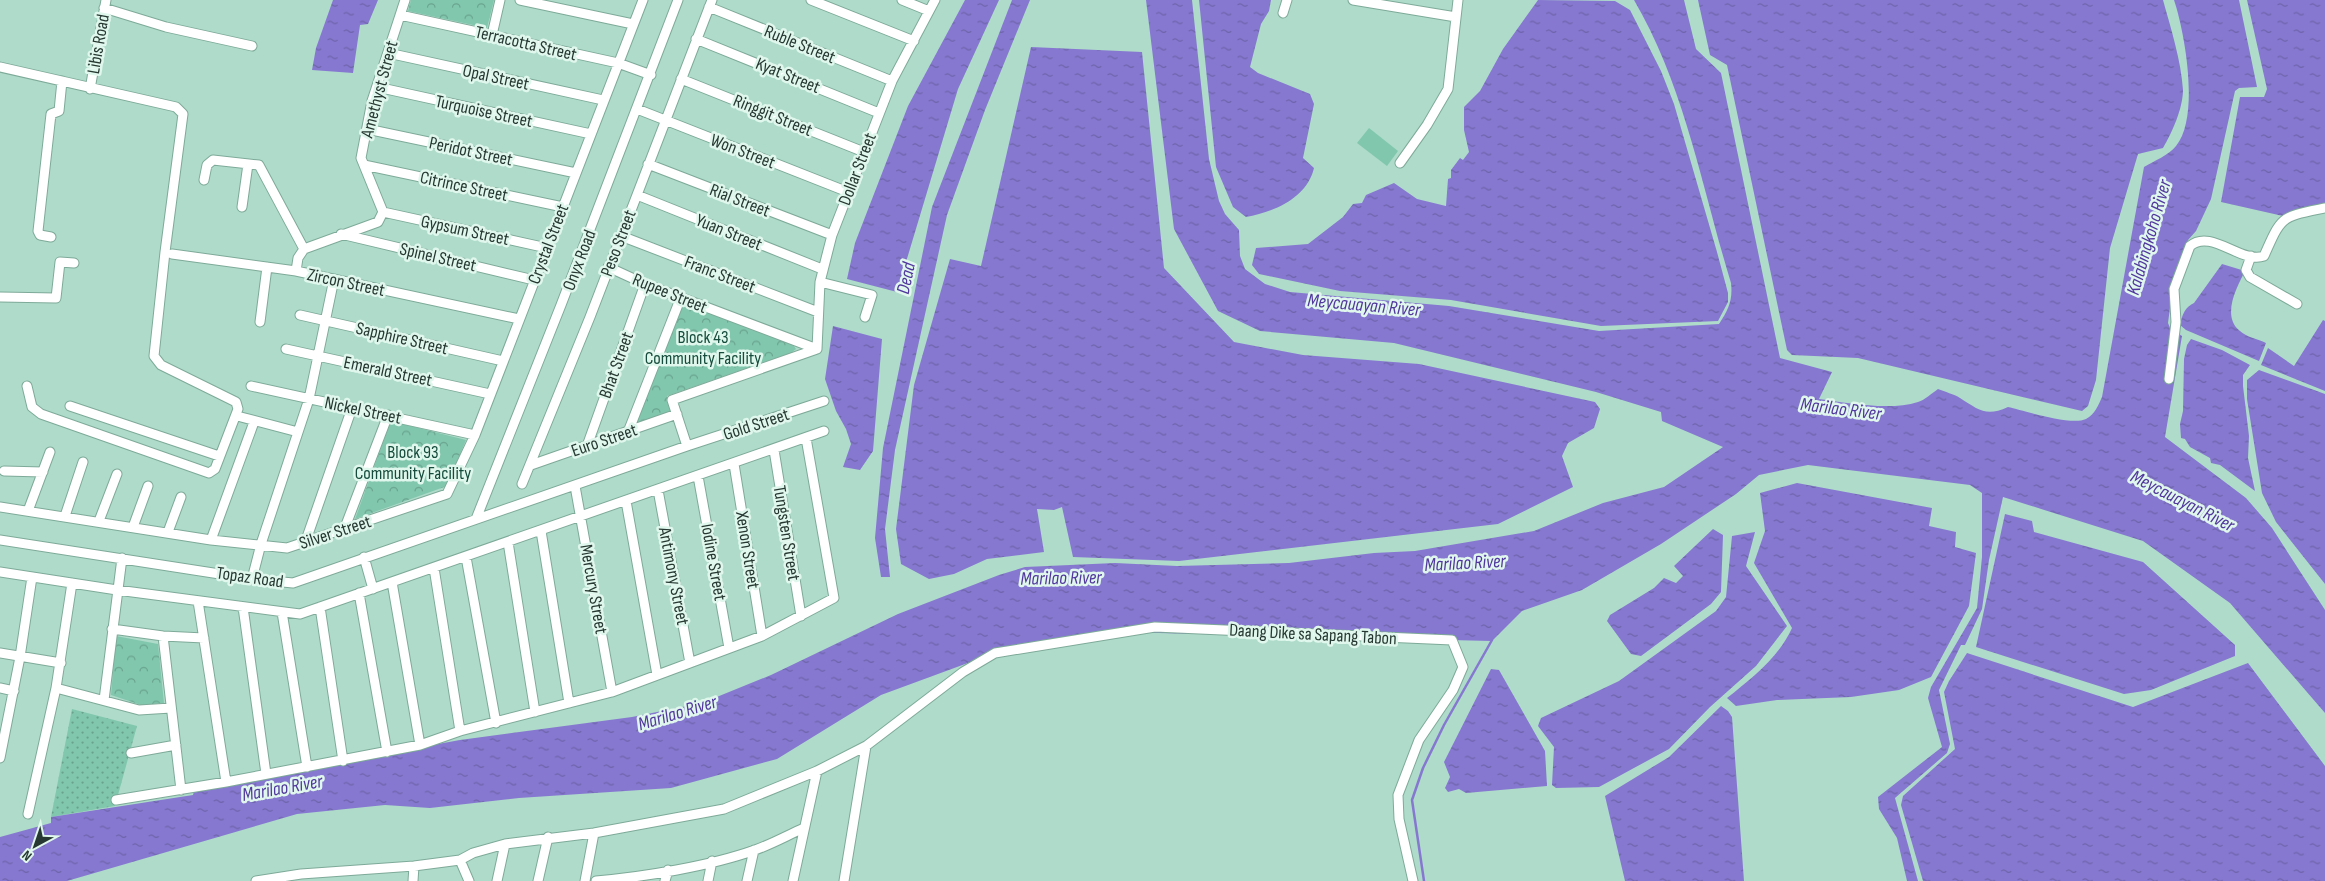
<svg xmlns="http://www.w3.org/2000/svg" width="2325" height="881" viewBox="0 0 2325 881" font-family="'Sofia Sans Condensed',sans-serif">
<defs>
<pattern id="grass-dots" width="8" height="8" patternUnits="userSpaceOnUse" patternTransform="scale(1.25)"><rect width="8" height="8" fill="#81c7ae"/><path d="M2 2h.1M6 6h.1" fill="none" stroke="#69a38e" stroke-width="1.8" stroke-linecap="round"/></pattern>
<pattern id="park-crowns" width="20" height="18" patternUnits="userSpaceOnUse" patternTransform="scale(1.25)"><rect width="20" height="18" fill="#81c7ae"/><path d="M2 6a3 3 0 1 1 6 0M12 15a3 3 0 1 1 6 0" fill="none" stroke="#69a38e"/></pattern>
<pattern id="water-ripples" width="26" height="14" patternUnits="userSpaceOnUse" patternTransform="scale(1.25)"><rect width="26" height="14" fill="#8678d0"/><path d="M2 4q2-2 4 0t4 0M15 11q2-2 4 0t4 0" fill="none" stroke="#6d63a9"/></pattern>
</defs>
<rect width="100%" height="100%" fill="#aedbca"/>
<path fill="url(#grass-dots)" d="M72,709l65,17 -22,80 -64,11z"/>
<path fill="url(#park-crowns)" d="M411,0h83l-7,28 -79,-17z
M684,302l108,41 4,6 -5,4 -124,43 4,16 -35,12z
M391,421l75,19 -19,46 -92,33z
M116,636l42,8 6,59 -23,2 -30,-10z"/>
<path fill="#81c7ae" d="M1369,128l29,23 -11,15 -30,-23z"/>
<path fill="url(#water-ripples)" d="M333,0h45l-10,24 -8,1 -7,48 -41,-3 4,-22z
M965,0h34l-41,89 -61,203 -50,-13 8,-36 53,-137z
M1012,0h18l-45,110 -38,105 -52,235 -10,79 5,48h-9l-6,-39 8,-90 49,-241z
M1146,0h46l17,159 10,42 6,13 14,16 1,26 5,13 20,15 25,8 159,14 150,25 120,-7c9,-14 14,-23 12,-41 -29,-95 -46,-196 -97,-283h50l12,49 25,24 59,285 52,14 -13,27c29,4 71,12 99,3 7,-2 14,-9 20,-13 7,3 16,5 22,9 19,12 26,19 48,9 18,4 63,19 78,12 9,-5 12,-13 16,-22l42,-230c10,-6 25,-12 32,-21 24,-29 9,-113 -2,-146h65l18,87 -18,1 -4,3 -24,108 -15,32 -8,9 -15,45 -5,38 2,5 12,8 -17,101 81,61 26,30 53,82v103l-95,-110 -87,-62 -140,-44 -14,63 -7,49 -17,36h-4l-22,45 11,54 -3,9 -52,45 23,83h-11l-10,-43 -18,-29 -1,-12 64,-50 -14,-49 3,-11 46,-79 5,-51v-64l-12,-8 -162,-20 -49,10 -23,19 -75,50 -79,46 -60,21 -30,30 -374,-9 -123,21 -114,42 -104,64 -106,29 -152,10 -89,10 -45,-3 -88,9 -230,67h-67v-44l51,-14v-6l142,-22 1,-4 209,-38 2,-3 55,-10 172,-23 70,-14 69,-28 127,-61 101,-39 26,-8 90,-4 62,3 112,-3 85,-10 41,-2 119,-20 69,-28 61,-16 59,-40 -61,-26 -1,-9 -65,-20 -202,-49 -134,-12 -42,-20 -44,-82z
M1199,0h72l-2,11 -8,13 -11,43 8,6 52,21 4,10 -11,54 11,10c-7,30 -40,44 -68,49l-13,-10 -17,-40z
M1538,0l77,1 15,9 31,61 13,33 43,148 11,41v9l-10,19 -117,5 -150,-26 -111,-9 -81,-17 -7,-9 4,-17 52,-4 35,-27 10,-13 9,-1 4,-8 28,-12 23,16 29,7 2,-27 3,-1v-8l9,-12 3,2 6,-8 -5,-22v-23l16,-16 23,-42z
M1698,0h465c8,29 18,60 20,90 0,18 -11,43 -20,58l-25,6 -28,94 -14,132 -8,26 -6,5 -224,-53 -66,-3 -5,-5 -60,-285 -17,-10z
M2247,0h78v205l-42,11 -62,-14 19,-105h24l3,-8z
M1031,47l111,5 22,216 70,74 69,13 116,9 176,38 5,7 -6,19 -26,15 -6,13 11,31 -75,37 -319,37 -106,-4 -11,-50 -8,3 -17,-1 7,43 -57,7 -33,15 -25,5 -28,-15 -5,-35 18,-144 36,-126 31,7z
M2222,264l23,7c-8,16 -24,45 -5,60 6,6 18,8 26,12l-7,18 -73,-31 -6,-5c2,-10 5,-18 14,-22z
M2323,320l2,1v70l-64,-26 7,-17 26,18z
M833,326l49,13 -9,112 -13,19 -17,-3 8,-23 -5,-15 -10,-18 -11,-32z
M2191,339l31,11 28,15 -7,10v11l6,50 -1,22 7,33 -35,-26 -9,-2 -1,-5 -20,-11 -5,-8 -4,-1 -1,-14 3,-13 1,-52 3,-14z
M2259,370l66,24v190l-49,-62 -14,-29 -15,-94v-19z
M1797,483l135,25 -3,18 27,6 -1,15 21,6 -7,53 -38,71 -32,13 -48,7 -74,3 -41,6 -9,-8c25,-20 52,-41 65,-70l-38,-65 11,-32 -5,-38z
M2005,514l27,7 2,11 109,30 92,83v11l-84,34 -27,4 -148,-47z
M1713,529l10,6 -2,57 -10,12 -70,52 -10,-2 -24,-33 3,-6 44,-27 10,-10 12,5 7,-7 -9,-10z
M1755,532l-9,34 41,60 -31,40 -46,41 -41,42 -70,38 -43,1 -4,-3 2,-38 -16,-21 3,-8 78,-37 97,-70 10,-14 6,-61z
M1967,653l166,54 115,-44 77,103v115h-402l-22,-76 2,-9 52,-47 -11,-57 5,-11z
M1491,669l8,1 46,81 2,35 -81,7 -7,-4 -11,3 -3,-4 5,-11 -6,-15z
M1721,706l7,5 4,6 12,164h-119l-20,-85 64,-39z"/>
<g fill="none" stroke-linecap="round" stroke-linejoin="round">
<path stroke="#8678d0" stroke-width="2.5" d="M1424,881l-12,-81 11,-32 21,-43 48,-85"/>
<defs>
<path id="minor" d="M520,0l113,24
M811,0l103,41
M902,0l27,11
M1353,0l103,17
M709,7l183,74
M104,8l62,19 86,19
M1283,13l4,-13
M400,15l218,48 33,12
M492,35l8,-35
M696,39l183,74
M388,53l215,47
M0,67l176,40 7,7 -18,138 -11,104 7,9 75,37 2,7 -23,60 -6,4 -168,-59 -9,-7 -5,-21
M681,79l183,73
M377,87l214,47
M90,89l16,-89
M637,109l211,83
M367,129l209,44
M1400,163l27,-38 21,-36 10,-89
M648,164l184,71
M364,165l199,42
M204,180l3,-15 6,-5 46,5 45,84
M637,195l185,74
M242,207l6,-43
M383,212l164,36
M341,234l193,46
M621,236l197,76
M51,237l-11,-2 -2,-4 13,-117 8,-3 3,-30
M172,254l124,17 223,48
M2251,256l-5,14 4,7 47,27
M608,267l37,17 172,65
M296,271l2,-13 6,-9 74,-27 5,-10 -22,-54 11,-57 33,-101
M820,282l52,13 -7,22
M0,297l56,1 4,-36 14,1
M300,315l203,46
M260,322l7,-55
M286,349l204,45
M817,349l3,-67 12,-47 60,-154 43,-81
M2169,379l7,-57 -2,-33 16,-43c21,-18 51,18 74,10 18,-41 17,-39 61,-48
M251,386l224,49
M70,406l149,50
M241,417l57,15
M628,432l53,-135
M587,446l58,-162
M687,446l-15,-46 145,-51
M774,450l27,166
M734,464l28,172
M531,465l146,-51
M4,471l39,1
M698,476l31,172
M522,484l68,-167 122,-317
M575,486l37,206
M658,490l32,173
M626,501l31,174
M0,507l211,33 76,8 160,-54 28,-59 168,-435
M28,511l22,-59
M65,516l18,-54
M476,519l85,-214 117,-305
M99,521l18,-47
M133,527l15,-41
M344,530l44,-115
M541,531l28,172
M168,532l13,-35
M0,540l252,39 41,4 394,-137 137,-45
M211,540l43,-118
M508,542l27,170
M305,543l47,-135
M364,557l9,32
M466,557l30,166
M434,568l26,163
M0,572l117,18 183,24 524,-183
M252,579l9,-35 48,-145 25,-120
M392,582l28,163
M359,593l28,159
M198,601l28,181
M243,607l23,167
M320,607l23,154
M282,612l25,155
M112,629l51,7 41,2
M163,636l18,154
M0,653l61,10
M0,688l14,3
M56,688l83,22 32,-2
M104,700l18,-142
M131,753l45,-8
M0,758l20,-101 12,-80
M116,800l110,-18 194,-37 40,-14 152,-39 150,-56 72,-38 -28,-160
M28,814l28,-126 16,-105
M460,860l9,21
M256,881l45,-7 113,-8 46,-6 13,-7 32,-9 89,-11 130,-24 93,-38 49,-25 97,-74 32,-19 160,-26 297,13 11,27 -10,23 -34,50 -21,55 1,24 14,62
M413,881l1,-15
M497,881l8,-37
M538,881l10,-44
M585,881l9,-48
M596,881c48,-4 114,-15 159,-31 17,-6 33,-15 49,-22
M665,881l3,-11
M708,881l4,-20
M747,881l7,-31
M793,881l24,-110
M844,881l22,-135"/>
</defs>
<use href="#minor" stroke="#7eaa99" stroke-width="11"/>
<use href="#minor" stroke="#fff" stroke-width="9"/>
</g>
<g text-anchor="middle" stroke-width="5" stroke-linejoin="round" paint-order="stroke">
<g font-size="18" fill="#263831" stroke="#e0f7ed">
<text transform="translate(526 43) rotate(13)" y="6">Terracotta Street</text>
<text transform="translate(98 44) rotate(-80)" y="6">Libis Road</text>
<text transform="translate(800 44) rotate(22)" y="6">Ruble Street</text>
<text transform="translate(788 75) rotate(22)" y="6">Kyat Street</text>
<text transform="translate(496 77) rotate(12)" y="6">Opal Street</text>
<text transform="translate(379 89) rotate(-75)" y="6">Amethyst Street</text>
<text transform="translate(484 111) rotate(12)" y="6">Turquoise Street</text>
<text transform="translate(773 115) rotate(22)" y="6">Ringgit Street</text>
<text transform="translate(471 151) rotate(12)" y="6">Peridot Street</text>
<text transform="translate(743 151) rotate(21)" y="6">Won Street</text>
<text transform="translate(857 169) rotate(-69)" y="6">Dollar Street</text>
<text transform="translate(464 186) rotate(12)" y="6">Citrince Street</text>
<text transform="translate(740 200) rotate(21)" y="6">Rial Street</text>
<text transform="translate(465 230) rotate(12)" y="6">Gypsum Street</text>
<text transform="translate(729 232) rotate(22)" y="6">Yuan Street</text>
<text transform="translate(618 243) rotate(-69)" y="6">Peso Street</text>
<text transform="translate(548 244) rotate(-69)" y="6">Crystal Street</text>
<text transform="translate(438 257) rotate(13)" y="6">Spinel Street</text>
<text transform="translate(579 260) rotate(-69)" y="6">Onyx Road</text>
<text transform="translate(720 274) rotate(21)" y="6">Franc Street</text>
<text transform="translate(346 282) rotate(12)" y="6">Zircon Street</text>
<text transform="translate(670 293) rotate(22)" y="6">Rupee Street</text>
<text transform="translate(402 338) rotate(13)" y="6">Sapphire Street</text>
<text transform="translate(616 365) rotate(-70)" y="6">Bhat Street</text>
<text transform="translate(388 371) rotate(12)" y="6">Emerald Street</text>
<text transform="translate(363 410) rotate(12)" y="6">Nickel Street</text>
<text transform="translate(756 424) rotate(-18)" y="6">Gold Street</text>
<text transform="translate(604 440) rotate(-19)" y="6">Euro Street</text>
<text transform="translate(335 532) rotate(-18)" y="6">Silver Street</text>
<text transform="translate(787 533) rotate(81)" y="6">Tungsten Street</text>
<text transform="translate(748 550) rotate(81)" y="6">Xenon Street</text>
<text transform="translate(714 562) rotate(80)" y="6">Iodine Street</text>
<text transform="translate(674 576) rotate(79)" y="6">Antimony Street</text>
<text transform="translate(250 577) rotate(8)" y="6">Topaz Road</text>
<text transform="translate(594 589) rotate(80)" y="6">Mercury Street</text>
<text transform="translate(1313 634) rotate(3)" y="6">Daang Dike sa Sapang Tabon</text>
</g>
<g font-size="18" fill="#154c3b" stroke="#e0f7ed">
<text x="703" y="343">Block 43<tspan x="703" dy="21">Community Facility</tspan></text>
<text x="413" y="458">Block 93<tspan x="413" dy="21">Community Facility</tspan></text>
</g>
<g font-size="19" font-style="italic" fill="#51379e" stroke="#e0f7ed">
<text transform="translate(2148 237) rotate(-74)" y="7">Kalabingkoho River</text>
<text transform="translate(905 278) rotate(-78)" y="7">Dead</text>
<text transform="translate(1364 304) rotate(5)" y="7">Meycauayan River</text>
<text transform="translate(1841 408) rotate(7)" y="7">Marilao River</text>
<text transform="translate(2183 500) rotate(27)" y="7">Meycauayan River</text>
<text transform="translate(1465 562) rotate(-3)" y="7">Marilao River</text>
<text transform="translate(1061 577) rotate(-1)" y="7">Marilao River</text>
<text transform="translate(677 712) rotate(-17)" y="7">Marilao River</text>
<text transform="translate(282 787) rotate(-10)" y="7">Marilao River</text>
</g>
</g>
<g transform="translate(35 846) rotate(220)" stroke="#e0f7ed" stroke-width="4" paint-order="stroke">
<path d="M0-4L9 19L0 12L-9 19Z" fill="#263831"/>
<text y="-8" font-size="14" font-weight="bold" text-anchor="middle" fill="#263831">N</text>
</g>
</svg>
